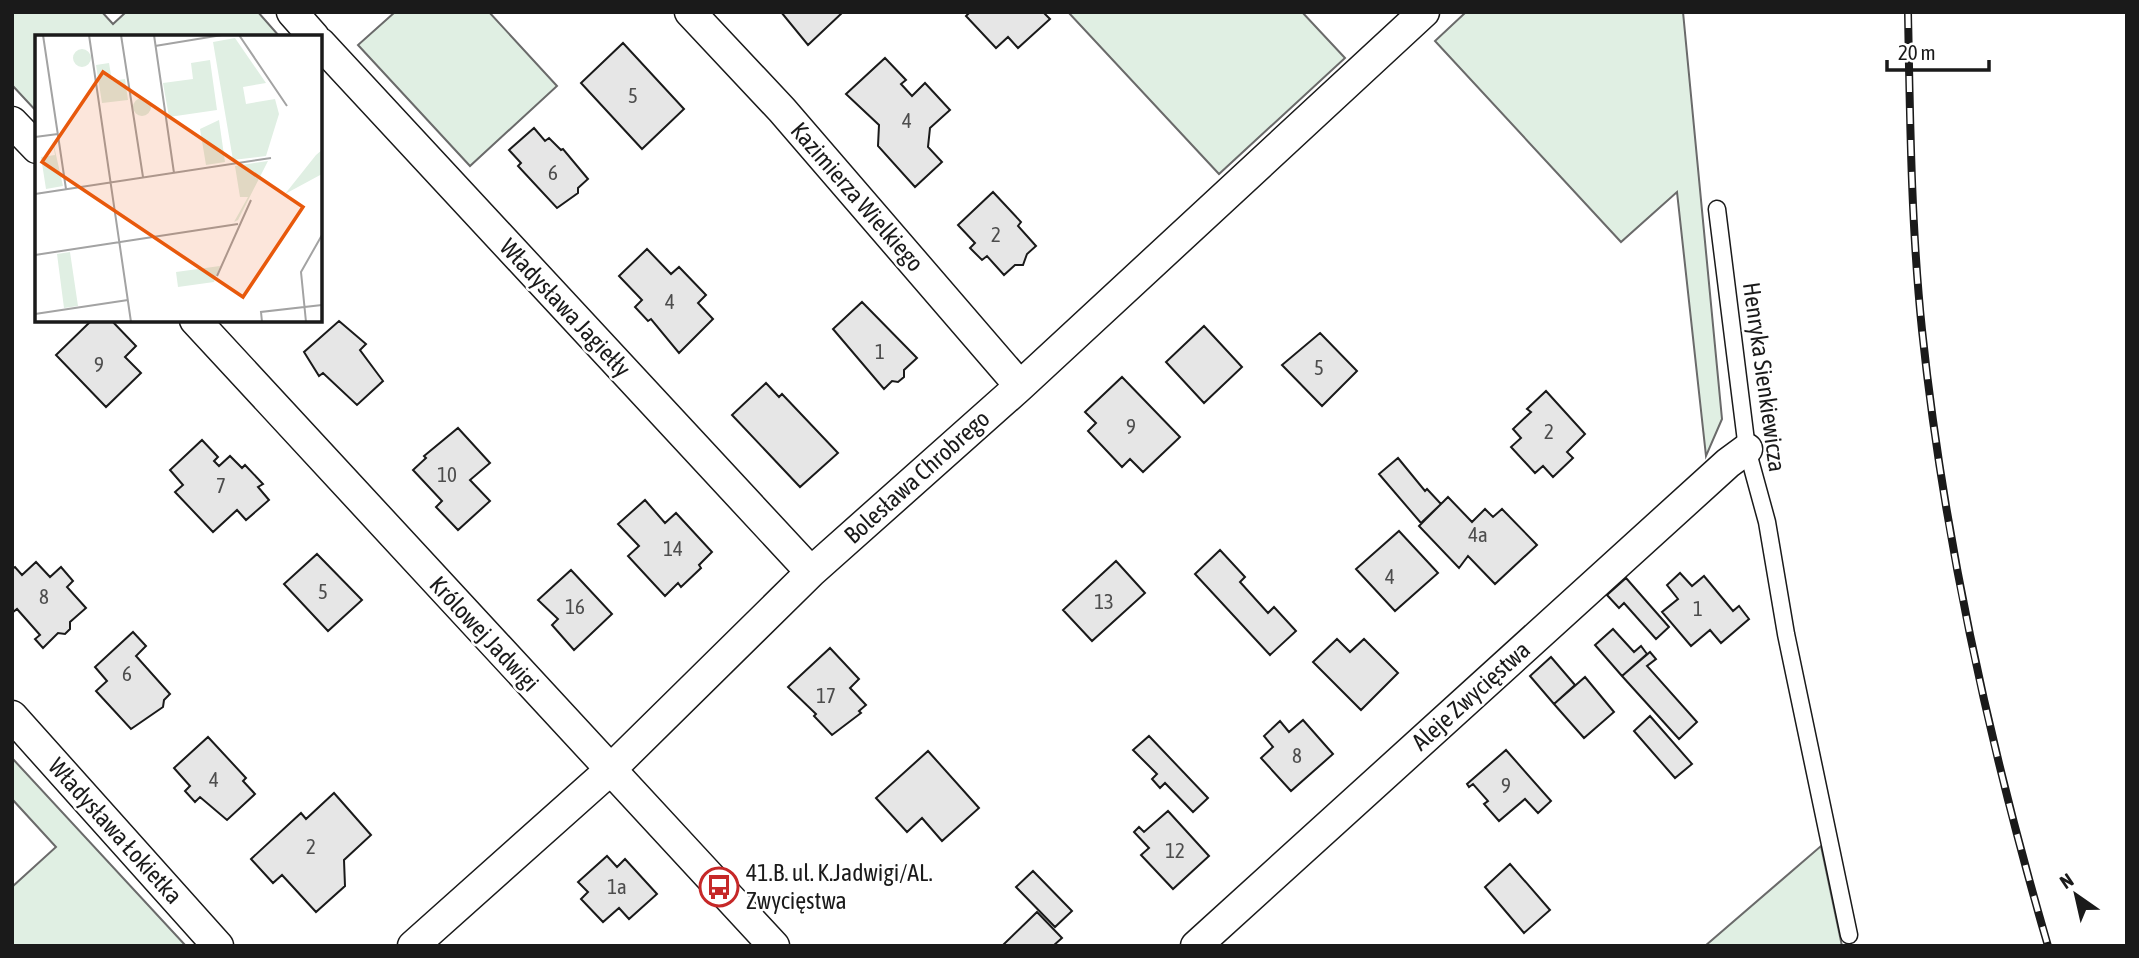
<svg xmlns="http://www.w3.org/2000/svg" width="2139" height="958" viewBox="0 0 2139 958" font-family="'Asap Condensed',sans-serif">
<rect width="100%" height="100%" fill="#fff"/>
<path fill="#e0efe3" stroke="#6a6a6a" stroke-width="2" d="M12,12h90l11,12 13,-12h132l22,25h-243v75l-25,-27z
M395,12h94l68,74 -87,80 -112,-121z
M1068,12h234l43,46 -126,116z
M1466,12h217l39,407 -16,37 -29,-264 -56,50 -186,-201z
M12,758l174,188h-174v-59l44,-40 -44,-48z
M1821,846l21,100h-137z"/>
<path fill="#e6e6e6" stroke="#1a1a1a" stroke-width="2" d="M781,12h62l-35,33z
M970,12h73l7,7 -32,29 -10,-11 -12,11 -30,-32z
M623,43l61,66 -42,40 -61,-66z
M885,58l21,22 -5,4 11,12 13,-13 25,27 -20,18 -2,19 14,15 -27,25 -37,-41 1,-21 -33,-31z
M534,128l11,13 4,-3 12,12 2,-1 25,30 -10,9v5l-21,15 -39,-42 3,-3 -12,-13z
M993,192l28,30 -3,4 18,20 -9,8 -4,11h-8l-11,10 -17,-19 -5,4 -12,-12 5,-5 -17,-18z
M647,249l24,25 8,-7 27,28 -8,8 15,16 -34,34 -28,-34 -3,2 -13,-14 7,-7 -23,-24z
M862,302l55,56 -13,12v7l-6,5 -6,-1 -8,8 -51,-60z
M92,320h19l25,26 -11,11 16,16 -35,34 -50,-52z
M339,321l27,23 -6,6 23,31 -26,24 -34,-32 -4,3 -15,-24z
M1204,326l38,41 -38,36 -38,-41z
M1320,333l37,38 -35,35 -40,-41z
M1122,377l58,60 -37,35 -13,-13 -8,8 -34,-36 8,-8 -11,-11z
M766,383l13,14 3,-3 56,59 -38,34 -68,-72z
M1546,391l39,43 -18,18 6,6 -20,19 -10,-11 -8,7 -24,-26 10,-9 -8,-9 18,-17 -4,-3z
M458,428l32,35 -20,17 20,21 -32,29 -22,-23 6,-6 -29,-31 13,-12 -2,-2z
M202,440l16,17 -4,4 5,5 11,-10 12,12 3,-3 18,19 -5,3 11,13 -23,20 -9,-10 -24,22 -38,-40 8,-7 -13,-15z
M1398,458l27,33 2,-2 14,15 -20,19 -42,-49z
M1448,497l24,25 13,-13 8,8 9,-8 35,36 -42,39 -27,-28 -9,12 -40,-42z
M645,500l20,23 11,-10 36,39 -13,13 2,3 -20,19 -3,-4 -13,13 -37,-40 11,-10 -21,-22z
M1399,531l39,42 -43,38 -39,-42z
M1220,550l25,27 -5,5 28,31 6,-6 22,24 -26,24 -75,-81z
M317,554l45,46 -34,31 -44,-47z
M1116,561l29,32 -53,48 -29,-31z
M36,562l14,15 11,-10 12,14 -6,6 19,21 -16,14v7l-5,5 -7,-1 -15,15 -8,-9 5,-4 -23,-26 -5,4v-44l3,-2 7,8z
M571,570l41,44 -38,36 -22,-25 6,-6 -20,-19z
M1680,573l12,13 12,-10 29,35 6,-5 10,13 -28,24 -11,-13 -19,16 -29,-34 16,-13 -11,-14z
M1626,578l43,49 -13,12 -32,-36 -5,5 -12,-13z
M1613,629l21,23 7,-6 6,8 -25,22 -27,-31z
M133,632l13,14 -10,10 34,38 -6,6 -1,7 -32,22 -35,-38 11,-10 -12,-14z
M1337,639l13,13 14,-13 34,34 -37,37 -48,-48z
M830,648l29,31 -9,9 16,17 -7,6 2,2 -29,22 -18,-19 2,-2 -28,-27z
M1650,652l6,7 -9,7 50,56 -18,17 -57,-63z
M1551,657l24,28 -21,19 -24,-28z
M1585,677l29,35 -30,26 -30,-34z
M1650,716l42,48 -17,14 -41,-47z
M1303,720l30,34 -42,37 -30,-33 12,-11 -9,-11 16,-15 9,11z
M1149,736l59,62 -15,14 -28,-29 -5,5 -8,-9 5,-5 -24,-24z
M208,737l38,41 -3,3 12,13 -28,26 -27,-23 -5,5 -10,-11 5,-5 -16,-18z
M1506,750l45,51 -13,12 -13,-14 -26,22 -15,-17 4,-3 -15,-17 -4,3 -2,-3z
M928,751l51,57 -37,33 -20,-23 -15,14 -31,-34z
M334,793l37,42 -27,25 1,26 -29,26 -34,-37 -9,8 -22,-24 50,-46 5,6z
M1168,811l41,45 -36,33 -32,-34 8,-7 -15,-16 5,-5 5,5z
M607,856l10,11 8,-8 32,35 -28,25 -10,-11 -16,14 -22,-23 7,-7 -10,-10z
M1510,864l40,46 -26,23 -39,-46z
M1033,871l39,40 -17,16 -39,-40z
M1037,912l25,26 -9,8h-51z"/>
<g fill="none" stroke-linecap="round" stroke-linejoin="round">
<defs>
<path id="service" d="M1717,209l30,240 20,73 19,112 63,301"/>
<path id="minor" d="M292,12l22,25
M690,12l92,98 238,276
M320,43l491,529
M12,122l25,26
M195,320l579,626
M12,716l206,230
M413,946l196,-175 202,-199 209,-186 404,-374
M1196,946l532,-483 19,-14"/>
</defs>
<use href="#service" stroke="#1a1a1a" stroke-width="19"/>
<use href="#minor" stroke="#1a1a1a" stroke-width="33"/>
<use href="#service" stroke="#fff" stroke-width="16"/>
<use href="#minor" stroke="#fff" stroke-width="30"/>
<defs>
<path id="rail" d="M1908,12c2,106 3,212 14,318 22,209 67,414 126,616"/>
</defs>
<use href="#rail" stroke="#1a1a1a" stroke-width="8"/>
<use href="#rail" stroke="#fff" stroke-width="5" stroke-dasharray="16" stroke-linecap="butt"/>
</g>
<defs>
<symbol id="bus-ring" viewBox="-11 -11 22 22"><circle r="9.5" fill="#fff" stroke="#c62828" stroke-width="1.5"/><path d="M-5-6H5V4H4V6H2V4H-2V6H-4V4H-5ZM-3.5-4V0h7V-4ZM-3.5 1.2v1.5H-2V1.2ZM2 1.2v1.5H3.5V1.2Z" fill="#c62828"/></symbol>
</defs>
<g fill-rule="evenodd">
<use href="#bus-ring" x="697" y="865" width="44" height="44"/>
</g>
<g text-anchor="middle" stroke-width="5" stroke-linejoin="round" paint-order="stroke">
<g font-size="21" fill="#4d4d4d">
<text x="633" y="103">5</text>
<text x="907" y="128">4</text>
<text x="553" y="180">6</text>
<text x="996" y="242">2</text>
<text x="670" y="309">4</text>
<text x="880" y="359">1</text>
<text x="99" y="372">9</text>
<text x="1319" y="375">5</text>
<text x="1131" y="434">9</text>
<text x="1549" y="439">2</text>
<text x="447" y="482">10</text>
<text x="221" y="493">7</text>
<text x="1478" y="542">4a</text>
<text x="673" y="556">14</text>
<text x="1390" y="584">4</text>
<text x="323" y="599">5</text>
<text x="44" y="604">8</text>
<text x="1104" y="609">13</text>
<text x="575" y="614">16</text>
<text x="1698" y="616">1</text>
<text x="127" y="681">6</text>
<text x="826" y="703">17</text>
<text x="1297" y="763">8</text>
<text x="214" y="787">4</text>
<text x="1506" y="793">9</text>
<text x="311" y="854">2</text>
<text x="1175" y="858">12</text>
<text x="617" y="894">1a</text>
</g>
<g font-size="24" fill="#1a1a1a" stroke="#fff">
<text transform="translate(857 197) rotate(49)" y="8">Kazimierza Wielkiego</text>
<text transform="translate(565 308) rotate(47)" y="8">Władysława Jagiełły</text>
<text transform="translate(1764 377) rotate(82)" y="8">Henryka Sienkiewicza</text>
<text transform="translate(917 477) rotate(-42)" y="8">Bolesława Chrobrego</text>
<text transform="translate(484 634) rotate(47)" y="8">Królowej Jadwigi</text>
<text transform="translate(1471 696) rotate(-42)" y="8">Aleje Zwycięstwa</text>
<text transform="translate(115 831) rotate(48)" y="8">Władysława Łokietka</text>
</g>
<g font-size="24" fill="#1a1a1a" stroke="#fff" text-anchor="start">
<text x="746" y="881">41.B. ul. K.Jadwigi/AL.<tspan x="746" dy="28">Zwycięstwa</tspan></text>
</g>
</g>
<g transform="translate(35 35)">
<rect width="287" height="287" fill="#fff"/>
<path d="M200,3l31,45 -23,4 3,17 29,-5 4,15 -13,42 -33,4 -20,-118zM38 23a9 9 0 1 1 18 0a9 9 0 1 1-18 0ZM175,25l7,50 -48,7 -6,-34 30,-4 -2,-16zM74,28l3,18 13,-2 3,21 -26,3 -6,-38zM98 72a9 9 0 1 1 18 0a9 9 0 1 1-18 0ZM184,85l6,42 -19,3 -6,-36zM17,102l11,49 -17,3 -5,-32 14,-2zM287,115v24l-37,20 31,-39zM233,126l-30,59 -4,2 14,-25h-8l-5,-31zM35,217l8,54 -14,2 -7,-54zM185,231l-6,16 -36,5 -2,-15z" fill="#e0efe3"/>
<path fill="none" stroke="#a3a3a3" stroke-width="2" d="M8,0l23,154M54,0l42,287M86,0l22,142M119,0l20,138M204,0l48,71M120,11l67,-11M0,102l23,-3M0,159l236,-36M0,220l203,-31M182,241l34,-76M0,279l93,-14M227,287l-1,-10 61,-7M271,287l-5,-50 21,-37"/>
<path fill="#e8590c" fill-opacity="0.15" stroke="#e8590c" stroke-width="3.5" d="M68,37l200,135 -60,90 -201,-135z"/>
<rect width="287" height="287" fill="none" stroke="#1a1a1a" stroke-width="3.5"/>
</g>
<rect width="2139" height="958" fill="none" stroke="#1a1a1a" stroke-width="28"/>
<g transform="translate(2076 895) rotate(326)" stroke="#ffffff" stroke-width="5" paint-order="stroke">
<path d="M0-5L12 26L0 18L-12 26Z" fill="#1a1a1a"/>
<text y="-10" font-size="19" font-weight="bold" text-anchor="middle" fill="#1a1a1a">N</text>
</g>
<path d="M1887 60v10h102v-10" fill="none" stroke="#1a1a1a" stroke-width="3.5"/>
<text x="1898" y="60" font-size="21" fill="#1a1a1a" stroke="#ffffff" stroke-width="5" paint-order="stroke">20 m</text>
</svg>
